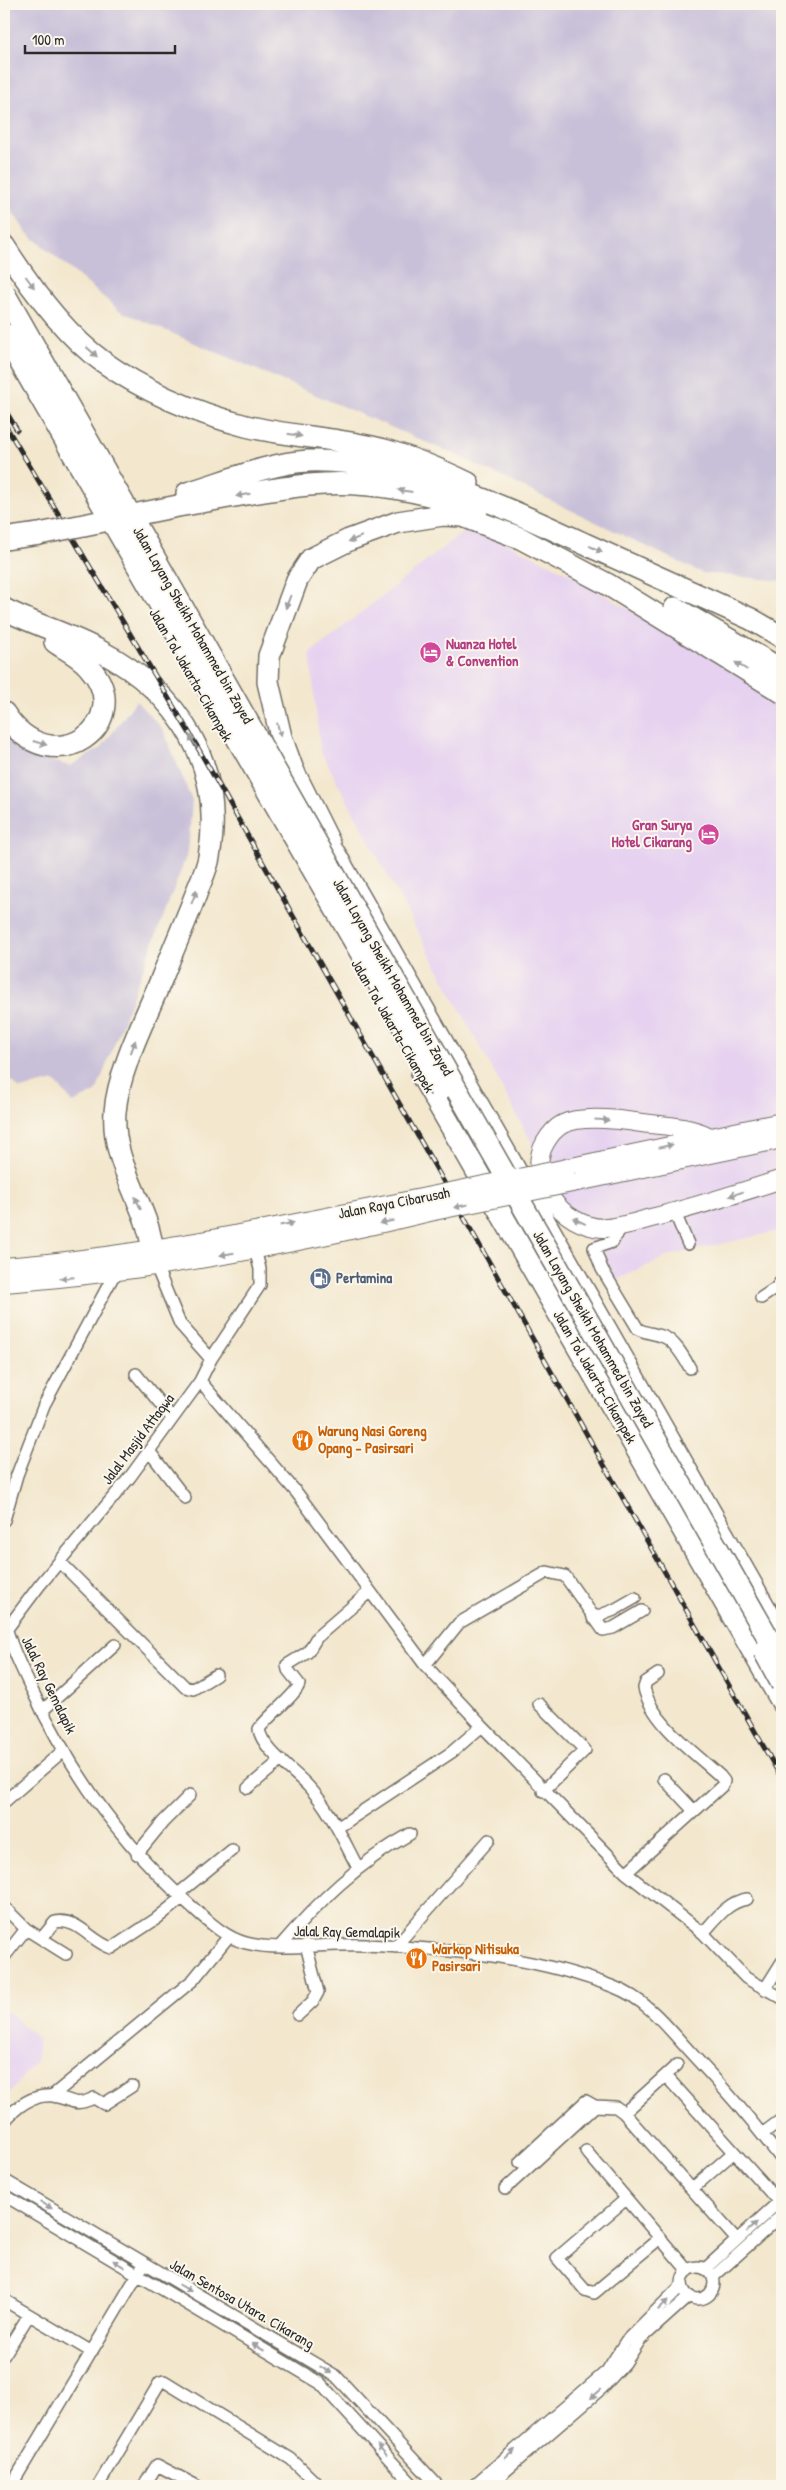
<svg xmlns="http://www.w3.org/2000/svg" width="786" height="2490" viewBox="0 0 786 2490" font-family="'Patrick Hand',sans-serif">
<rect width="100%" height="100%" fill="#fbf7ec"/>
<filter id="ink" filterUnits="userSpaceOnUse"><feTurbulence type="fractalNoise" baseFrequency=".02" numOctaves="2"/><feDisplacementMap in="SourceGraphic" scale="10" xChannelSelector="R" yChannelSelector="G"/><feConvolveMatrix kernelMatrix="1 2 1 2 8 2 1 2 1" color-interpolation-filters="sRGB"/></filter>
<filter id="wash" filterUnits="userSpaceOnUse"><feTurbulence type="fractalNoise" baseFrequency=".0096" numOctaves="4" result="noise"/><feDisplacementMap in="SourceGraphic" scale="20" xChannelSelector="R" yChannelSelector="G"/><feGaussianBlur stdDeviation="1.12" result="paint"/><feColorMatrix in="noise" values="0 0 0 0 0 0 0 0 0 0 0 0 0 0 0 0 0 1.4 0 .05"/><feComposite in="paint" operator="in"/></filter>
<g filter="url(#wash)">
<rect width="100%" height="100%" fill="#f3e7cd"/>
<path fill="#e6d2f0" d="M467,529l25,7 76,37 214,128v539l-4,-9 -110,25 -60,28 -19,-42 -39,-32 -16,-44 -1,-21 -213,-395 -10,-97z
M4,2009l35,31 -3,21 -32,39z"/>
<path fill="#c8bfd8" d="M4,4h778v577l-80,-8 -244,-117 -338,-145 -93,-78 -23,-33z
M136,701l27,28 29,72 -4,51 -92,240 -23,11 -18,-22 -35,8 -16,-15v-363l30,45 36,10 31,-18z"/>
</g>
<g filter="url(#ink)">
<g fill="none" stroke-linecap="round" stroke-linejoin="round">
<defs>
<path id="minor" d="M675,1213l13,31
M623,1225l-11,17 -18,6 8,21 36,60c9,5 18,4 26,8 11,4 20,21 26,31
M156,1266l24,58 31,35
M761,1298l15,-10 6,-8
M136,1374l36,44
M200,1381l97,112 128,172 57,61 144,147 77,60 43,45 36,20
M149,1451l36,47
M4,1520l13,-45 27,-70 71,-132
M60,1562l125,125 8,2 23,-14
M4,1618c5,25 17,49 28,72 39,82 91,156 159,216 16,14 33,31 55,37 33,9 83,0 119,2 84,4 170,11 249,42 34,13 54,41 78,67 32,34 62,69 90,106
M593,1618l21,-8 21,-12
M6,1630l33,-44 91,-109 70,-96 11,-22 49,-74v-16l-5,-20
M425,1665l34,-42 88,-51 18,4 38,54 10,-2 29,-17
M539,1704l46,46 -42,41
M42,1711l73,-66
M664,1779l30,32
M248,1788l33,-28
M4,1802l60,-52
M337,1828l115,-76 30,-26
M137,1854l26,-32 27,-27
M358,1868c-15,-28 -28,-59 -50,-82 -13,-14 -47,-38 -49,-57 7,-11 39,-36 40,-45l-11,-14 -1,-5 21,-13 9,-15 52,-45
M626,1873l97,-88 1,-4 -4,-5c-26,-24 -68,-53 -76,-88l2,-6 12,-8
M178,1894l54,-44
M4,1907l22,22 40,25
M703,1933c13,-14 24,-31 44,-34
M42,1938l13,-16c23,-5 37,21 57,26l44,-29 26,-21
M280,1946c38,-44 78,-83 130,-112
M395,1947l94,-107
M4,1957l22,-28
M765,1989l17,-27
M298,2015l15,-14 5,-9 -12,-47
M666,2076l113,126
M52,2096l141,-116 36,-44
M624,2113l53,-48
M4,2122c12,-15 28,-28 49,-26 21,3 19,12 41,2l10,6 28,-18
M762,2134l20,-15
M586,2151l102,120
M520,2162l66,-61 9,5
M4,2180l332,196 102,110
M693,2188l41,-36
M505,2189l90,-83 21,1 8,6 113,127
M4,2195l316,188 94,103
M626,2199l-69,59 28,32 9,3 66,-55
M682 2283a16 16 0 1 1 32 0a16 16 0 1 1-32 0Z
M705,2269l77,-70
M713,2277l69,-62
M4,2300l88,52
M4,2355l25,-40
M11,2486l130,-217
M98,2486l62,-104 4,-1 127,78 28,27
M144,2486l13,-21 40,21
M473,2486l134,-115 19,-30 56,-56
M488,2486l114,-98 23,-25 15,-23 49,-44"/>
<path id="primary" d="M708,1136c-20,-10 -44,-10 -66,-13 -20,-3 -61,-8 -79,1 -8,4 -14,12 -18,19 -21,37 19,84 58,85 16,0 33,-6 48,-10 45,-11 88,-25 131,-39
M567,1168l215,-46
M577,1182l205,-43
M4,1267c142,-11 282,-42 422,-70
M4,1283c145,-11 289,-38 430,-72"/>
<path id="motorway" d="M4,246c25,39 60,88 98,115 42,30 94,52 144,65 45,11 93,12 138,24 29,8 57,20 84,33
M187,493c37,-11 83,-30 121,-32 92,-3 195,45 277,83 55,25 110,50 166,75l31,18
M178,506c43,-7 87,-17 131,-21 56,-6 117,6 168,25
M4,539l35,-5
M675,608l107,62
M4,609c31,16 65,25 96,42 80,42 125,115 109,206 -2,13 -9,25 -13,37 -11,29 -24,58 -35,86 -16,39 -43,91 -46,132 -3,40 17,71 30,107 4,10 6,20 8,30
M4,713c49,75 135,8 85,-46 -9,-11 -23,-17 -34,-25
M317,832l18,22 447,784
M330,844l-37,-74 -12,-33 -13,-55 1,-26 28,-76 14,-21 38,-19 49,-18 45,-7 20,1 57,22 87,46 175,108
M422,1076l360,626"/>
</defs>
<use href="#minor" stroke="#716d64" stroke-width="14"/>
<use href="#primary" stroke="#716d64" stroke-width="20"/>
<use href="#motorway" stroke="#716d64" stroke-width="24"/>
<use href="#minor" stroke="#fff" stroke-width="11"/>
<use href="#primary" stroke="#fff" stroke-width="18"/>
<use href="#motorway" stroke="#fff" stroke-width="21"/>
<defs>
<path id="rail" d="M4,408l13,22
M4,423l186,311 592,1045"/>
</defs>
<use href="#rail" stroke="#2b2b2b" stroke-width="5"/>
<use href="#rail" stroke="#fbf7ec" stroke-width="3" stroke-dasharray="9" stroke-linecap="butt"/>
<defs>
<path id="primary-bridge" d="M426,1197l141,-29
M434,1211l143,-29"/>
<path id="motorway-bridge" d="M4,293l778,1369
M4,334l436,756
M39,534l139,-28
M764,1651l18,33"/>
</defs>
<use href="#primary-bridge" stroke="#716d64" stroke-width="20" stroke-linecap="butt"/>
<use href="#motorway-bridge" stroke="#716d64" stroke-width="24" stroke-linecap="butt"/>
<use href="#primary-bridge" stroke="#fff" stroke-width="18"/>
<use href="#motorway-bridge" stroke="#fff" stroke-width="21"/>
</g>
<defs><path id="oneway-solid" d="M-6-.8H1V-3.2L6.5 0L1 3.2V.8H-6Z" transform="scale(1.25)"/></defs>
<g fill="#a0a0a0">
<use href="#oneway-solid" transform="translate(30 282) rotate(53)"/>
<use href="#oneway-solid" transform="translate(92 352) rotate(42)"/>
<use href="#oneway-solid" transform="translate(295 435) rotate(10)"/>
<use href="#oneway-solid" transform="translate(405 491) rotate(-172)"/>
<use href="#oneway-solid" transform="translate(243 495) rotate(170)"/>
<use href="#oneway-solid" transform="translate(355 539) rotate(158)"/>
<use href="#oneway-solid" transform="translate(596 549) rotate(25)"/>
<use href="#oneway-solid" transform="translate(288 602) rotate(111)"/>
<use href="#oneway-solid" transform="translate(741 666) rotate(-148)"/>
<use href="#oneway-solid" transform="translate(279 730) rotate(74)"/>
<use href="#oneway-solid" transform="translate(193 741) rotate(-120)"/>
<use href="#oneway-solid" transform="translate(40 743) rotate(16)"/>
<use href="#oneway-solid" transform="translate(194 897) rotate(-69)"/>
<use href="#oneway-solid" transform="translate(133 1047) rotate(-70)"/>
<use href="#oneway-solid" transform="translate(602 1120) rotate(3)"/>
<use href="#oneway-solid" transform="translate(666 1146) rotate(-13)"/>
<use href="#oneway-solid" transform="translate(736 1194) rotate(163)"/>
<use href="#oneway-solid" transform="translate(138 1203) rotate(-114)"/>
<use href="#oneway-solid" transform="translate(461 1206) rotate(169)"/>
<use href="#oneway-solid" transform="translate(579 1221) rotate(-155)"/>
<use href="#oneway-solid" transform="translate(387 1222) rotate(166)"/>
<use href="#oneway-solid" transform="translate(287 1224) rotate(-11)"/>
<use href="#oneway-solid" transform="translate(227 1254) rotate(170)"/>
<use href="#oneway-solid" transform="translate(67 1278) rotate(175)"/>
<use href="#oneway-solid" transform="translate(46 2205) rotate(31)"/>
<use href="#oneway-solid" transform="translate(752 2227) rotate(-42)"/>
<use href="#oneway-solid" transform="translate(119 2264) rotate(-149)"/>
<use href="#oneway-solid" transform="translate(185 2288) rotate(30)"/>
<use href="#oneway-solid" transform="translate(663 2305) rotate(-45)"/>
<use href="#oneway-solid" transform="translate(258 2347) rotate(-149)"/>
<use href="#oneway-solid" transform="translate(326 2370) rotate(31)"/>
<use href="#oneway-solid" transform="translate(596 2394) rotate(139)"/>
<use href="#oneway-solid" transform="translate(382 2450) rotate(-132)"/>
<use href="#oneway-solid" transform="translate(510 2454) rotate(-41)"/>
</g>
</g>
<defs>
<symbol id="hotel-disc" viewBox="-11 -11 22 22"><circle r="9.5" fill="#d1479c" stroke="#fbf7ec"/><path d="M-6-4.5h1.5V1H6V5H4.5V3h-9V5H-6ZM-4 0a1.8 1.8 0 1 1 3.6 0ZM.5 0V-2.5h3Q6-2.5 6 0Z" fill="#fff"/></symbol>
<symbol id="fuel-disc" viewBox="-11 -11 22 22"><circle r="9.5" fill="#5c6f8a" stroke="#fbf7ec"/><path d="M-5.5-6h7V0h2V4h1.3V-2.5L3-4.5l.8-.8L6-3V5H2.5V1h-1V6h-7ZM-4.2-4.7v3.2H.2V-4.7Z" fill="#fff"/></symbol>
<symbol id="restaurant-disc" viewBox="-11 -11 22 22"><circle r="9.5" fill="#e8710a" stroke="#fbf7ec"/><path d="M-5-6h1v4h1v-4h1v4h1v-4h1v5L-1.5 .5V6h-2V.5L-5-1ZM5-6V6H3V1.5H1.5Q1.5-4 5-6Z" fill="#fff"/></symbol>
</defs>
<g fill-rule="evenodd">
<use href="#hotel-disc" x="418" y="640" width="25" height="25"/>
<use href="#hotel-disc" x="696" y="822" width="25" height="25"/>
<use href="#fuel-disc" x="308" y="1266" width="25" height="25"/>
<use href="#restaurant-disc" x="290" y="1428" width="25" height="25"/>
<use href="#restaurant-disc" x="404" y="1946" width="25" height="25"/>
</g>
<g text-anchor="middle" stroke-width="4" stroke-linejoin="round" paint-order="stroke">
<g font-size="15" fill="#2b2b2b" stroke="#fbf7ec">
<text transform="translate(193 625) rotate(60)" y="5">Jalan Layang Sheikh Mohammed bin Zayed</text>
<text transform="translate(191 675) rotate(60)" y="5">Jalan Tol Jakarta–Cikampek</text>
<text transform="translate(393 977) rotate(60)" y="5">Jalan Layang Sheikh Mohammed bin Zayed</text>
<text transform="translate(393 1026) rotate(60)" y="5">Jalan Tol Jakarta–Cikampek</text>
<text transform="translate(394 1203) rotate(-11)" y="5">Jalan Raya Cibarusah</text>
<text transform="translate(593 1329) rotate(60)" y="5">Jalan Layang Sheikh Mohammed bin Zayed</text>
<text transform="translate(595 1377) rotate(60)" y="5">Jalan Tol Jakarta–Cikampek</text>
<text transform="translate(138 1439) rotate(-53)" y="5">Jalal Masjid Attaqwa</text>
<text transform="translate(49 1685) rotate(64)" y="5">Jalal Ray Gemalapik</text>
<text transform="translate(347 1932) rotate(1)" y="5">Jalal Ray Gemalapik</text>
<text transform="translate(242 2304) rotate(30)" y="5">Jalan Sentosa Utara. Cikarang</text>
</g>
<g font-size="15" font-weight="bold" fill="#b23c85" stroke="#fbf7ec" text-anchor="start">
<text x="446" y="649">Nuanza Hotel<tspan x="446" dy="17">&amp; Convention</tspan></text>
<text x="692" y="830" text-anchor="end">Gran Surya<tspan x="692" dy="17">Hotel Cikarang</tspan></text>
</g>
<g font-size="15" font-weight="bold" fill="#4e5e75" stroke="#fbf7ec" text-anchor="start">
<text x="336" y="1283">Pertamina</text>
</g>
<g font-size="15" font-weight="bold" fill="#c56008" stroke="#fbf7ec" text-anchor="start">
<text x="318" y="1436">Warung Nasi Goreng<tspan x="318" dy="17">Opang - Pasirsari</tspan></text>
<text x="432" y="1954">Warkop Nitisuka<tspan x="432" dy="17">Pasirsari</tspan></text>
</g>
</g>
<rect width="786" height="2490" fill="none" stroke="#fbf7ec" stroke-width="20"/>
<path d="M25 45v8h150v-8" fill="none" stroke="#2b2b2b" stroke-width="2.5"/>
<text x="32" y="45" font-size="15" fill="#2b2b2b" stroke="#fbf7ec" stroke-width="4" paint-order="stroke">100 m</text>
</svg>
